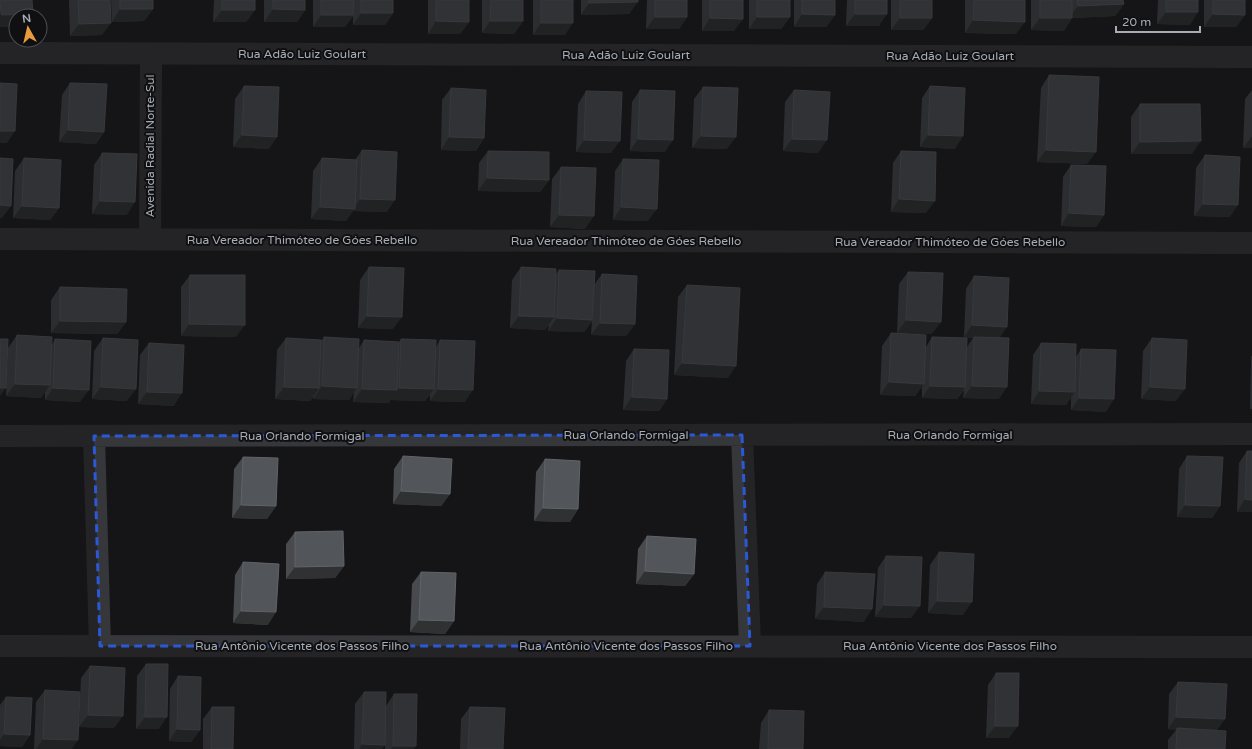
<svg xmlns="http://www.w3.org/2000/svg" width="1252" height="749" viewBox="0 0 1252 749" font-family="'Varela Round',sans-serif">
<rect width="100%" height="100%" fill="#151517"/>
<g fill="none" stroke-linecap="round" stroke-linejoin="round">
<path stroke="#36373b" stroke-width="22" d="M0,53l1252,4
M0,239l1252,4
M150,239l1,-185
M742,435l8,211
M0,436l1252,-2
M94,436l6,210
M0,646l1252,1"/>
</g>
<path fill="#484a4e" d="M69,0h41l-8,35 -32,1z
M111,0h42v9l-9,12 -32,1z
M214,0h41v10l-9,12h-33z
M264,0h41v10l-8,12h-33z
M313,0h80v13l-8,12h-32v-9l-8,11h-32z
M428,0h41v22l-9,12h-32z
M482,0h41v21l-9,13 -32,-1z
M533,0h40l-8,35h-32z
M581,0h57l-9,14 -48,1z
M647,0h40v17l-8,12h-33z
M702,0h41l-9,31h-32z
M749,0h41v17l-9,12h-32z
M794,0h41v15l-9,12h-32z
M847,0h40l-8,26h-33z
M891,0h41v18l-9,12h-32z
M965,0h60l-9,34 -51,-1z
M1031,0h92l1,4 -9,12 -43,2 -8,13 -33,-1z
M1158,0h40l-8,25 -33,-1z
M1204,0h41v15l-9,12h-32z
M1049,75l38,89 -50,-2 4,-74z
M70,83l34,49 -8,12 -37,-2 3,-47z
M244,86l25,63 -36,-2 2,-48z
M930,86l25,63 -35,-2 2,-49z
M703,87l24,62 -35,-1 2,-49z
M451,88l33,50 -8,13 -35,-1 1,-50z
M640,90l25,62 -35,-1 2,-49z
M794,90l24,63 -35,-2 2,-49z
M1252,90v58h-9l2,-49z
M586,91l25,62 -35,-1 2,-48z
M1140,104l52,50h-61v-37z
M362,150l25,62 -34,-1 -7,10 -35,-2 2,-48 9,-13 33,2z
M488,151l61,29 -9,12 -62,-1 1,-28z
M901,151l25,62 -35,-1 2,-49z
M102,153l25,62 -35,-1 2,-49z
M1205,155l25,62 -36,-1 2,-48z
M24,158l35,50 -9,12 -37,-2 2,-47z
M623,159l25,62 -35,-1 2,-49z
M1071,165l33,50 -8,12 -35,-1 2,-49z
M561,167l24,62 -35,-2 2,-48z
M369,267l24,62 -35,-1 2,-48z
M521,267l35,7 3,-4 35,15 8,-11 33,50 -9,12 -35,-1 1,-14 -8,11 -36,-1 1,-6 -4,5 -35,-2 2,-48z
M908,272l24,62 -35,-1 2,-49z
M190,275l46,62 -55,-1v-49z
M974,276l26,62 -1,61 -36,-1 1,-8 -7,9 -35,-1v-12l-7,10 -35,-1 2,-49 9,-13 35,14 6,-10 35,10 6,-9 -9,-1 2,-48z
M687,285l41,93 -54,-3 4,-78z
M60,287l66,35 -9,12 -66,-1v-33z
M17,335l35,10 3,-6 25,63 -35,-2v-8l-4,6 -35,-2 2,-48z
M324,337l35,11 5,-8 35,2 2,-3 35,8 4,-7 25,62 -35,-1v-6l-5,6 -35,-1 -1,3 -36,-1 1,-10 -5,8 -36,-1v-2l-3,4 -35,-2 2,-49 9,-12 35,3z
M103,338l24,63 -35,-2 2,-48z
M1152,338l24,63 -35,-2 2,-48z
M149,343l25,63 -36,-2 2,-49z
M1041,343l35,14 5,-8 25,63 -35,-2v-13l-5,8 -35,-1 2,-49z
M634,349l33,50 -8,12 -36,-1 3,-49z
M1252,355v54h-2l1,-52z
M1247,451h5v61h-15l2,-49z
M403,456l47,38 -9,12 -48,-2 1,-35z
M1187,456l33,50 -8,12 -35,-1 2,-48z
M243,457l33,49 -9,13 -35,-1 2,-49z
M545,459l33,50 -8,13 -36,-1 2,-49z
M295,532l49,34 -9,12 -49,1v-35z
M647,536l47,38 -9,12 -49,-2 2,-35z
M939,552l24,63 -35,-2 2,-48z
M886,556l25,62 -36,-1 3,-49z
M243,562l25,63 -35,-2 2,-48z
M421,572l33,49 -9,13 -35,-2 2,-48z
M825,572l39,50 -49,-3 2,-35z
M146,664l13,65h-23l1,-53z
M90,666l24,62 -35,-1 2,-49z
M996,673l13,65h-23l2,-53z
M178,676l22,54 -9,12 -22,-1 1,-52z
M1178,682l39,48 8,19h-57v-9l8,-10 -8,-1 1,-35z
M45,690l27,59h-38l2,-47z
M364,692l22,14 8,-12 20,55h-29v-4l-3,4h-28l1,-45z
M6,697l24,38 -8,12 -22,-1v-41z
M212,707l21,42h-30v-30z
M470,707l33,42h-43l1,-30z
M769,710l34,39h-44l2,-26z"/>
<path fill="#2f3133" d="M638,2l-9,12 -48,1 8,-12z
M1124,4l-9,12 -46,2 9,-12z
M120,9h33l-9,12 -32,1z
M273,9l32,1 -8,12h-33z
M222,10h33l-9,12h-33z
M1166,12h32l-8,13 -33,-1z
M361,13h32l-8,12h-32z
M33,14l-1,2h-16v11h-16v-11l1,-1z
M802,14l33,1 -9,12h-32z
M855,14h32l-8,12h-33z
M1213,14l32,1 -9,12h-32z
M321,15h32l-8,12h-32z
M655,17h32l-8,12h-33z
M757,17h33l-9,12h-32z
M710,18l33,1 -9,12h-32z
M900,18h32l-9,12h-32z
M1040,18h32l-8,13 -33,-1z
M973,20l52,2 -9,12 -51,-1z
M436,21l33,1 -9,12h-32z
M490,21h33l-9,13 -32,-1z
M111,23l-9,12 -32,1 9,-12z
M541,23h32l-8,12h-32z
M68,130l36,2 -8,12 -37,-2z
M0,131h15l-8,12h-7z
M242,135l35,2 -8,12 -36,-2z
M928,135l35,1 -8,13 -35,-2z
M701,136l35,1 -9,12 -35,-1z
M1252,136v12h-9z
M449,137l35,1 -8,13 -35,-1z
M638,139l35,1 -8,12 -35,-1z
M792,139l35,1 -9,13 -35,-2z
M584,140l36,1 -9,12 -35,-1z
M1201,141l-9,13h-61l9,-12z
M1046,150l50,2 -9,12 -50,-2z
M487,178l62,2 -9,12 -62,-1z
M360,199l35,1 -8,12 -34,-1 -7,10 -35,-2 9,-12 33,2z
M899,199l36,2 -9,12 -35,-1z
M100,201l35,1 -8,13 -35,-1z
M1203,204l35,1 -8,12 -36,-1z
M0,205l11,1 -9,12h-2z
M22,206l37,2 -9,12 -37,-2z
M621,207l36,2 -9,12 -35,-1z
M1069,213l35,2 -8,12 -35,-1z
M559,215l35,1 -9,13 -35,-2z
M367,316l35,1 -9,12 -35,-1z
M519,316l35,1 -9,13 -35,-2z
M557,318l35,2 -8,12 -36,-1z
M906,320l35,2 -9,12 -35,-1z
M60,321l66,1 -9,12 -66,-1z
M600,323l35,1 -9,12 -35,-1z
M189,324l56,1 -9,12 -55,-1z
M972,325l35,2 -8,12 -35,-2z
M682,363l54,3 -8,12 -54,-3z
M889,382l35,2 -9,12 -35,-1z
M15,384l35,1 -9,13 -35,-2z
M322,386l35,2 -8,12 -36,-1z
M930,386l35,1 -8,12 -35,-1z
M972,386l35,1 -8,12 -36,-1z
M101,387l35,2 -9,12 -35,-2z
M284,387l35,1 -9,13 -35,-2z
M1150,387l35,2 -9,12 -35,-2z
M0,388h6l-6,8z
M53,388l36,2 -9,12 -35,-2z
M399,388l35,1 -9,12 -35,-1 -1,3 -36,-1 9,-13 35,1z
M438,389l35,1 -8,12 -35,-1z
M1039,391l36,1 -9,13 -35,-1z
M147,392l35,1 -8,13 -36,-2z
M632,397l35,2 -8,12 -36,-1z
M1079,398l35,1 -8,13 -35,-2z
M401,491l49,3 -9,12 -48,-2z
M1245,499l7,1v12h-15z
M241,505l35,1 -9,13 -35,-1z
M1185,505l35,1 -8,12 -35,-1z
M543,508l35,1 -8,13 -36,-1z
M344,566l-9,12 -49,1 9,-12z
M645,571l49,3 -9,12 -49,-2z
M937,601l35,1 -9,13 -35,-2z
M884,605l36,1 -9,12 -36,-1z
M824,607l48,2 -8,13 -49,-3z
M241,611l35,1 -8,13 -35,-2z
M419,620l35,1 -9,13 -35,-2z
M88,715l35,1 -9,12 -35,-1z
M145,717h22l-8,12h-23z
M1176,717l49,2 -9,13 -39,-4 -1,2 -8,-1z
M995,726h23l-9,12h-23z
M177,729l23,1 -9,12 -22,-1z
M4,734l26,1 -8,12 -22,-1v-6z
M43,739l35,1 -6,9h-36z
M362,744l23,1 -3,4h-23z
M393,746h23l-2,3h-23z"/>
<path fill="#525559" stroke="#606368" d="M0,0h32l1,14 -32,1z
M78,0h32l1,23 -32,1z
M120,0h33v9h-33z
M222,0h33v10h-33z
M273,0h32v10l-32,-1z
M321,0h33l-1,15h-32z
M361,0h32v13h-32z
M436,0h33v22l-33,-1z
M491,0h32v21h-33z
M541,0h32v23h-32z
M589,0h49v2l-49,1z
M655,0h32v17h-32z
M710,0h33v19l-33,-1z
M757,0h33v17h-33z
M802,0h33v15l-33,-1z
M855,0h32v14h-32z
M900,0h32v18h-32z
M974,0h51v22l-52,-2z
M1040,0h32v18h-32z
M1077,0h46l1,4 -46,2z
M1166,0h32v12h-32z
M1213,0h32v15l-32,-1z
M1049,75l50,2 -3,75 -50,-2z
M0,83l17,1 -2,47h-15z
M70,83l37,1 -3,48 -36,-2z
M244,86l35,1 -2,50 -35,-2z
M930,86l35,2 -2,48 -35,-1z
M703,87l35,1 -2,49 -35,-1z
M451,88l35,2 -2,48 -35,-1z
M640,90l35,1 -2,49 -35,-1z
M794,90l36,2 -3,48 -35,-1z
M586,91l36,1 -2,49 -36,-1z
M1140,104h60l1,37 -61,1z
M362,150l35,2 -2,48 -35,-1z
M488,151l61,1v28l-62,-2z
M901,151l35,1 -1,49 -36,-2z
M102,153l35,1 -2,48 -35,-1z
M1205,155l35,2 -2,48 -35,-1z
M0,158l13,1 -2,47 -11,-1z
M24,158l37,2 -2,48 -37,-2z
M322,158l35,2 -2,49 -35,-2z
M623,159l36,1 -2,49 -36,-2z
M1071,165l35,1 -2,49 -35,-2z
M561,167l35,1 -2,48 -35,-1z
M369,267l35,1 -2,49 -35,-1z
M521,267l35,2 -2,48 -35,-1z
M559,270l36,1 -3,49 -35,-2z
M908,272l35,1 -2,49 -35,-2z
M602,274l35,2 -2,48 -35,-1z
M190,275h55v50l-56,-1z
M974,276l35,2 -2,49 -35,-2z
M687,285l53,3 -4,78 -54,-3z
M60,287l67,2 -1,33 -66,-1z
M891,333l35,2 -2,49 -35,-2z
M17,335l35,2 -2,48 -35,-1z
M324,337l35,2 -2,49 -35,-2z
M932,337l35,1 -2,49 -35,-1z
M974,337l35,1 -2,49 -35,-1z
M103,338l35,2 -2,49 -35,-2z
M286,338l35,2 -2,48 -35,-1z
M1152,338l35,2 -2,49 -35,-2z
M0,339h8l-2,49h-6z
M55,339l36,2 -2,49 -36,-2z
M401,339l35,1 -2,49 -35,-1z
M364,340l35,2 -2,48 -35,-1z
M440,340l35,1 -2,49 -35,-1z
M149,343l35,2 -2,48 -35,-1z
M1041,343l35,1 -1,48 -36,-1z
M634,349l35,1 -2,49 -35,-2z
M1081,349l35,1 -2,49 -35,-1z
M1247,451h5v49l-7,-1z
M403,456l49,3 -2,35 -49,-3z
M1187,456l36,1 -3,49 -35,-1z
M243,457l35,1 -2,48 -35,-1z
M545,459l35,2 -2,48 -35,-1z
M343,531l1,35 -49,1v-35z
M647,536l49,3 -2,35 -49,-3z
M939,552l35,2 -2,48 -35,-1z
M886,556l36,1 -2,49 -36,-1z
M243,562l36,2 -3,48 -35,-1z
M421,572l35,1 -2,48 -35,-1z
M825,572l50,2 -3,35 -48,-2z
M146,664h22l-1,53h-22z
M90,666l35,2 -2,48 -35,-1z
M996,673h23l-1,53h-23z
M178,676l23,1 -1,53 -23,-1z
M1178,682l49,2 -2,35 -49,-2z
M45,690l35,2 -2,48 -35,-1z
M364,692h22l-1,53 -23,-1z
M394,694h23l-1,52h-23z
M6,697l26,1 -2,37 -26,-1z
M212,707h22l-1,42h-22z
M470,707l35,1 -2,41h-35z
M769,710l35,1 -1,38h-35z
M1177,728l49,3 -1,18h-49z"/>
<path d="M0 0H1252V749H0ZM742,435l8,211h-650l-6,-210z" fill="#151517" fill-opacity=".55" fill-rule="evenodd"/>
<path fill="none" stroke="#2b58d5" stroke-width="3" stroke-dasharray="8 5" stroke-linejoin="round" d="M742,435l8,211h-650l-6,-210z"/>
<g text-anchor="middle" stroke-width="4" stroke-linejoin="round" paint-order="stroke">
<g font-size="12" fill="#a7adb6" stroke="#101012">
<text x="302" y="58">Rua Adão Luiz Goulart</text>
<text x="626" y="59">Rua Adão Luiz Goulart</text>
<text x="950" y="60">Rua Adão Luiz Goulart</text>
<text transform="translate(150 146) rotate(-90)" y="4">Avenida Radial Norte-Sul</text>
<text x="302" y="244">Rua Vereador Thimóteo de Góes Rebello</text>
<text x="626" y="245">Rua Vereador Thimóteo de Góes Rebello</text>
<text x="950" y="246">Rua Vereador Thimóteo de Góes Rebello</text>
<text x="626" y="439">Rua Orlando Formigal</text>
<text x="950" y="439">Rua Orlando Formigal</text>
<text x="302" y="440">Rua Orlando Formigal</text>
<text x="302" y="650">Rua Antônio Vicente dos Passos Filho</text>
<text x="626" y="650">Rua Antônio Vicente dos Passos Filho</text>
<text x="950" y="650">Rua Antônio Vicente dos Passos Filho</text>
</g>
</g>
<g transform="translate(28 28) rotate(352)"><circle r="19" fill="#101012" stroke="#4c4f54"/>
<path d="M0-3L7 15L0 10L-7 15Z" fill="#e89c3b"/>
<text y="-6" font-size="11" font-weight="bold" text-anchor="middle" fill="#a7adb6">N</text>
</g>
<path d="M1116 26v6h84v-6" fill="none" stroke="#a7adb6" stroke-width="2"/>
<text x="1122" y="26" font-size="12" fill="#a7adb6" stroke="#101012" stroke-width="3" paint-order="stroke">20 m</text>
</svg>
